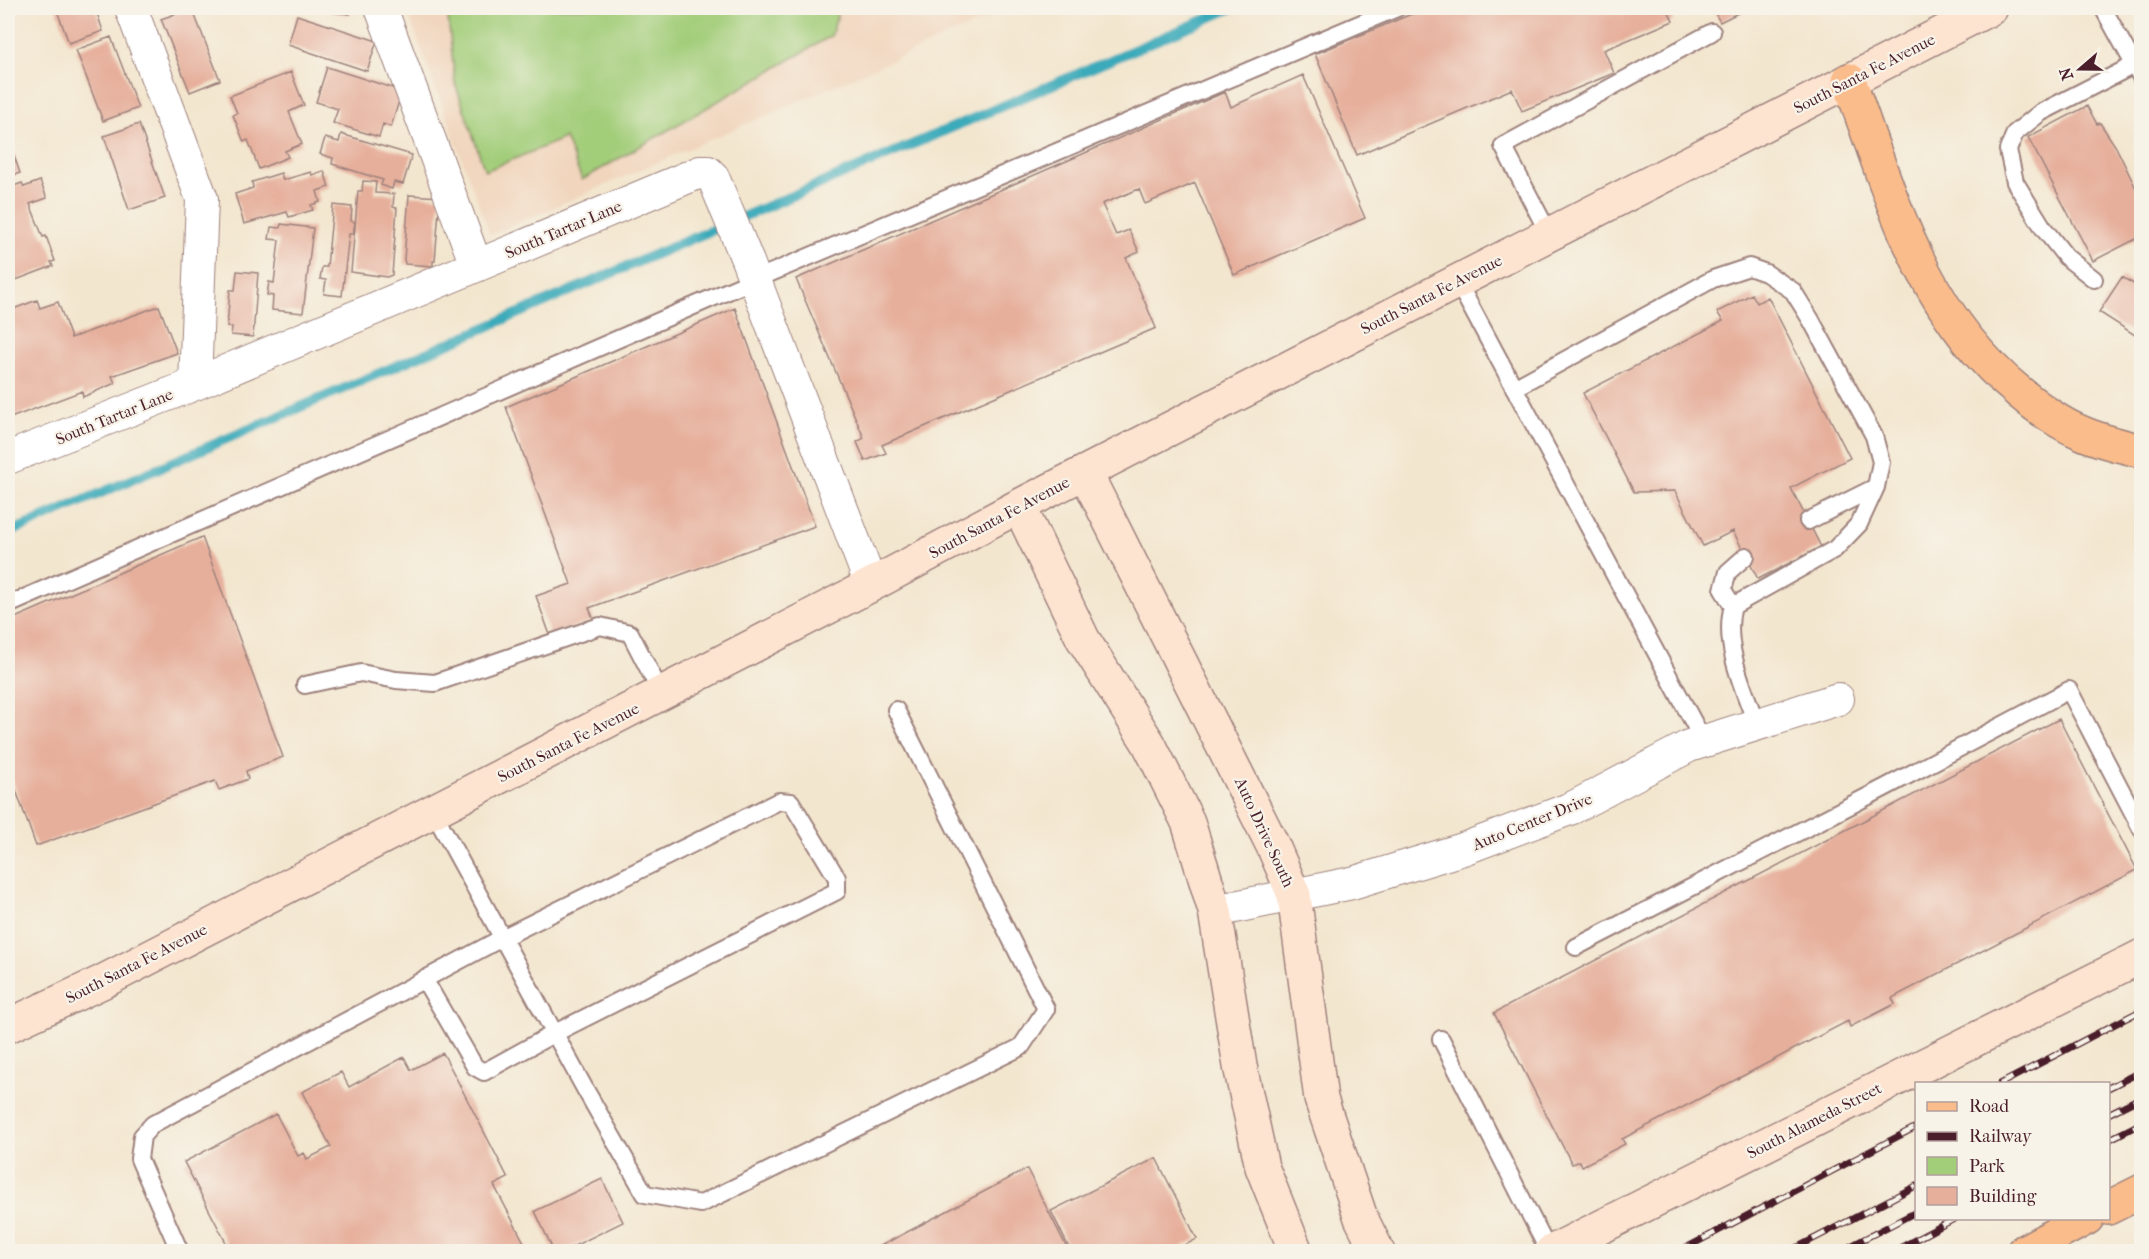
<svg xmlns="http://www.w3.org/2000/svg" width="2149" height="1259" viewBox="0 0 2149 1259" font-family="'IM FELL French Canon',serif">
<rect width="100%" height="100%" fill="#f7f3e8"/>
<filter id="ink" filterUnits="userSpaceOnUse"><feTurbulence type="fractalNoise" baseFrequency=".0167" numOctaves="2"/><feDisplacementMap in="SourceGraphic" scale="12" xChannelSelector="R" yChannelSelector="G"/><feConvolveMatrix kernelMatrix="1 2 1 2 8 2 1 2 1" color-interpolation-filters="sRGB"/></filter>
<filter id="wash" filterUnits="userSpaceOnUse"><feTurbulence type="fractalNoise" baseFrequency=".008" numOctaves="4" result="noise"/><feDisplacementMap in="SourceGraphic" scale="24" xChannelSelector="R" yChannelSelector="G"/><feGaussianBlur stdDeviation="1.35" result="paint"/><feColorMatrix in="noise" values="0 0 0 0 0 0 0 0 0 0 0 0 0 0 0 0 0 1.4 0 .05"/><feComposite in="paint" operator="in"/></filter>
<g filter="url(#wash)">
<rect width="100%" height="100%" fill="#f3e6cf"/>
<path fill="#f1d5bd" d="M406,8h604l-167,74 -353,153z"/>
<path fill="#a2cd79" stroke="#767652" stroke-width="1.5" d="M447,8h389l1,9 -6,19 -249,144 -17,-42 -80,33 -30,-88z"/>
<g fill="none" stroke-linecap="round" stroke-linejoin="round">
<path stroke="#3baaba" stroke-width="10" d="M8,533c408,-174 815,-353 1224,-525"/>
</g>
<g id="blocks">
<path fill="#e6af9b" d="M56,8h47l-7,2 7,21 -34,12z
M192,8l28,72 -30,12 -29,-73z
M321,8h35l-1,4 -5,-1v3l-19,-2 1,-2 -11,-1z
M1426,8h241l6,13 -69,29 10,23 -92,38 -10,-22 -155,66 -42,-101z
M1712,8h36l-28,14z
M297,15l80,26 -10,30 -79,-26z
M111,37l27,71 -35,13 -27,-71z
M327,67l75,24 -11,36 -8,-3 -4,13 -46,-14 5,-14 -22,-7z
M291,72l13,33 -15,7 13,32 -17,7 3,6 -29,12 -11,-29 -4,2 -11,-27 4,-2 -7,-17z
M1303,75l62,143 -131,57 -39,-92 -50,21 -6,-15 -37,15 14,31 13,-5 10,22 -13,6 30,70 -274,117 4,8 -21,8 -8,-19 7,-4 -68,-159 429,-187 6,15z
M2087,106l10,18 3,-1 16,24 26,54v35l-49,25 -65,-124z
M139,124l26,74 -36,12 -25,-74z
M341,134l71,21 -9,29 -9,-2 -2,7 -11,-4 2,-5 -51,-16 1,-6 -13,-4 5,-16 14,4z
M8,138l12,35 -12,4z
M324,171l5,16 -12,4 3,11 -9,3 2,5 -24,7 -2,-5 -43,12 -9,-30 18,-6 -1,-6 29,-9 2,7 28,-8 1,3z
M40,181l7,17 -17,6 13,33 3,-1 9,25 -4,1 2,4 -45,17v-95l14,-5 2,4z
M363,181l13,1 -1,11 19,1 -1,13 4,1 -5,67 -5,2 -36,-5 7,-81h4z
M409,195l31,2 -5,64h-2v5l-28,-2 -1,-5z
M333,205l19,2 -1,14 4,1 -2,12h-4l-7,62 -18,-2 2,-14 -6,-1 2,-12h5z
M281,224l32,4 -10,85 -31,-3 1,-14 -6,-1 2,-13 5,1 5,-43 -10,-1 2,-12 9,1z
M237,271l21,2 -5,64 -22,-2 1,-8h-5l3,-37h5z
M2122,277l20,12 -1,50 -42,-27z
M1752,294l5,9 11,-6 82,161 -59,30 30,59 -63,32 -25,-48 -30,15 -28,-55 -41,1 -51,-99 140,-72 -6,-9z
M37,300l3,8 18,-6 13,36 88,-32 18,47 -65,23 3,7 -32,14 -1,-6 -74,28v-108z
M735,308l80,218 -226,82 5,12 -44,15 -14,-39 35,-12 -65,-177z
M202,537l81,220 -37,14 2,8 -29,11 -4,-9 -179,65 -28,-78v-147z
M2059,719l78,151 -245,128 3,6 -45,23 -2,-6 -226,118 3,5 -43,22 -2,-5 -8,3 -78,-151z
M443,1053l65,125 -14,7 35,67h-298l-47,-90 92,-48 22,42 6,-3 3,6 24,-12 -29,-55 39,-20 8,15 55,-30 7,13z
M1156,1158l41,81 -22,11 1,2h-105l-20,-41z
M1027,1169l42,83h-200z
M602,1179l21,43 -61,30h-8l-19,-41z"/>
</g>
</g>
<g filter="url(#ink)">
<use href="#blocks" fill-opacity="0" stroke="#9e827d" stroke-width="1.5"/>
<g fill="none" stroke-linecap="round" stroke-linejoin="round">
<defs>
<path id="lane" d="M2103,8l39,71
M1549,234l-46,-88 209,-114
M2094,279l-28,-22 -22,-28 -29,-47 -7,-32 7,-17 25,-20 94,-48
M1457,281l247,461
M1514,388l199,-109 36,-12 17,6 27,18 18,29 63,116 7,26 -5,25 -17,37 -24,25 -102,57c-11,37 11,84 24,119
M1808,521l68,-34
M8,605l727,-317 662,-280
M1733,606l-10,-16 5,-18 18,-16
M305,685l56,-12 35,7 39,3 165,-57 30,7 31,60
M433,811l152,278 60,105 56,10 320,-157 25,-38 -150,-299
M1576,947l310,-160 183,-97 73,140
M1441,1039l108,213
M180,1252l-41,-93 3,-23 11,-12 349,-186 277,-137 12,1 46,76v13l-282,142 -71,39 -9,-5 -51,-88"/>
<path id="street" d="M131,8l71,191 -7,185
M381,8l95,257
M8,458l187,-74 505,-212h8l5,5 35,85 123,323
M1215,911l137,-28 111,-34 109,-41 117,-62 149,-47"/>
<path id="secondary" d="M1085,472l188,374 21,49 27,204 40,119 17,34
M1019,506l64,133 66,105 39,78 27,89 25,155 22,101 34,85
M8,1026l94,-44 769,-397 148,-79 972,-498
M1551,1252l591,-296"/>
<path id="primary" d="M2108,1208l34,-17
M2023,1252l64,-34"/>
<path id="highway" d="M1849,80c42,115 71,231 170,312 19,16 39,31 61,40 20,9 41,14 62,19"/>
</defs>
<use href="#lane" stroke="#9e827d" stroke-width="20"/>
<use href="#street" stroke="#9e827d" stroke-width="34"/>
<use href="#secondary" stroke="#9e827d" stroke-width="36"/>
<use href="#primary" stroke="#9e827d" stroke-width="36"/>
<use href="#highway" stroke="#9e827d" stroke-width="36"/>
<use href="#lane" stroke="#fff" stroke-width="16"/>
<use href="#street" stroke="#fff" stroke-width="32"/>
<use href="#secondary" stroke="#fde4d1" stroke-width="33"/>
<use href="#primary" stroke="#fabc8b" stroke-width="33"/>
<use href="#highway" stroke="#fabc8b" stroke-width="33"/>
<defs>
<path id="rail" d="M2000,1084l142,-74
M2108,1088l34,-17
M2108,1114l34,-17
M2108,1140l34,-17
M1678,1252l238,-125
M1788,1252l128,-66
M1839,1252l77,-40
M1892,1252l64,-34"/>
</defs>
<use href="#rail" stroke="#4a1f2b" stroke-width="7"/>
<use href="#rail" stroke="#f7f3e8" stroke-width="4.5" stroke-dasharray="14" stroke-linecap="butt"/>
</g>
</g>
<g text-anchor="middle" stroke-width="4.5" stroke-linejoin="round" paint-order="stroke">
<g font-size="16" fill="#4a1f2b" stroke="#f7f3e8">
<text transform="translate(1864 73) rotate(-27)" y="6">South Santa Fe Avenue</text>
<text transform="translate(563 229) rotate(-23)" y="6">South Tartar Lane</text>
<text transform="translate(1431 294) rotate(-27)" y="6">South Santa Fe Avenue</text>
<text transform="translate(114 416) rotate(-22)" y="6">South Tartar Lane</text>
<text transform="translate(999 517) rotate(-28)" y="6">South Santa Fe Avenue</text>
<text transform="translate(568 742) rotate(-27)" y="6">South Santa Fe Avenue</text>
<text transform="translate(1532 821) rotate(-22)" y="6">Auto Center Drive</text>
<text transform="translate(1265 832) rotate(65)" y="6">Auto Drive South</text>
<text transform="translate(136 963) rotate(-27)" y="6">South Santa Fe Avenue</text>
<text transform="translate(1814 1120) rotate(-27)" y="6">South Alameda Street</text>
</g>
</g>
<rect width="2149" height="1259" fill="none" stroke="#f7f3e8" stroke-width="30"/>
<rect x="1915" y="1082" width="195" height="138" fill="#f7f3e8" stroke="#b29e9c" stroke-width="1.5"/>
<rect x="1927" y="1102" width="30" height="9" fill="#fabc8b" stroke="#b29e9c" stroke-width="1.5"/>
<text x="1969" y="1112" font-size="18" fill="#4a1f2b">Road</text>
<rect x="1927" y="1132" width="30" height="9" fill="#4a1f2b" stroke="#b29e9c" stroke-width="1.5"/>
<text x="1969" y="1142" font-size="18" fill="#4a1f2b">Railway</text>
<rect x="1927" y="1157" width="30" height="18" fill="#a2cd79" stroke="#b29e9c" stroke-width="1.5"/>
<text x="1969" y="1172" font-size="18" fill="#4a1f2b">Park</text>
<rect x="1927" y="1187" width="30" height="18" fill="#e6af9b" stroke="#b29e9c" stroke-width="1.5"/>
<text x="1969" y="1202" font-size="18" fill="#4a1f2b">Building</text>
<g transform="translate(2080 69) rotate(250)" stroke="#f7f3e8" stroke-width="4.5" paint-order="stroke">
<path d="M0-4.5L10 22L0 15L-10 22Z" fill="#4a1f2b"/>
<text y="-9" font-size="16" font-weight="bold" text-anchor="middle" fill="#4a1f2b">N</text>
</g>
</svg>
